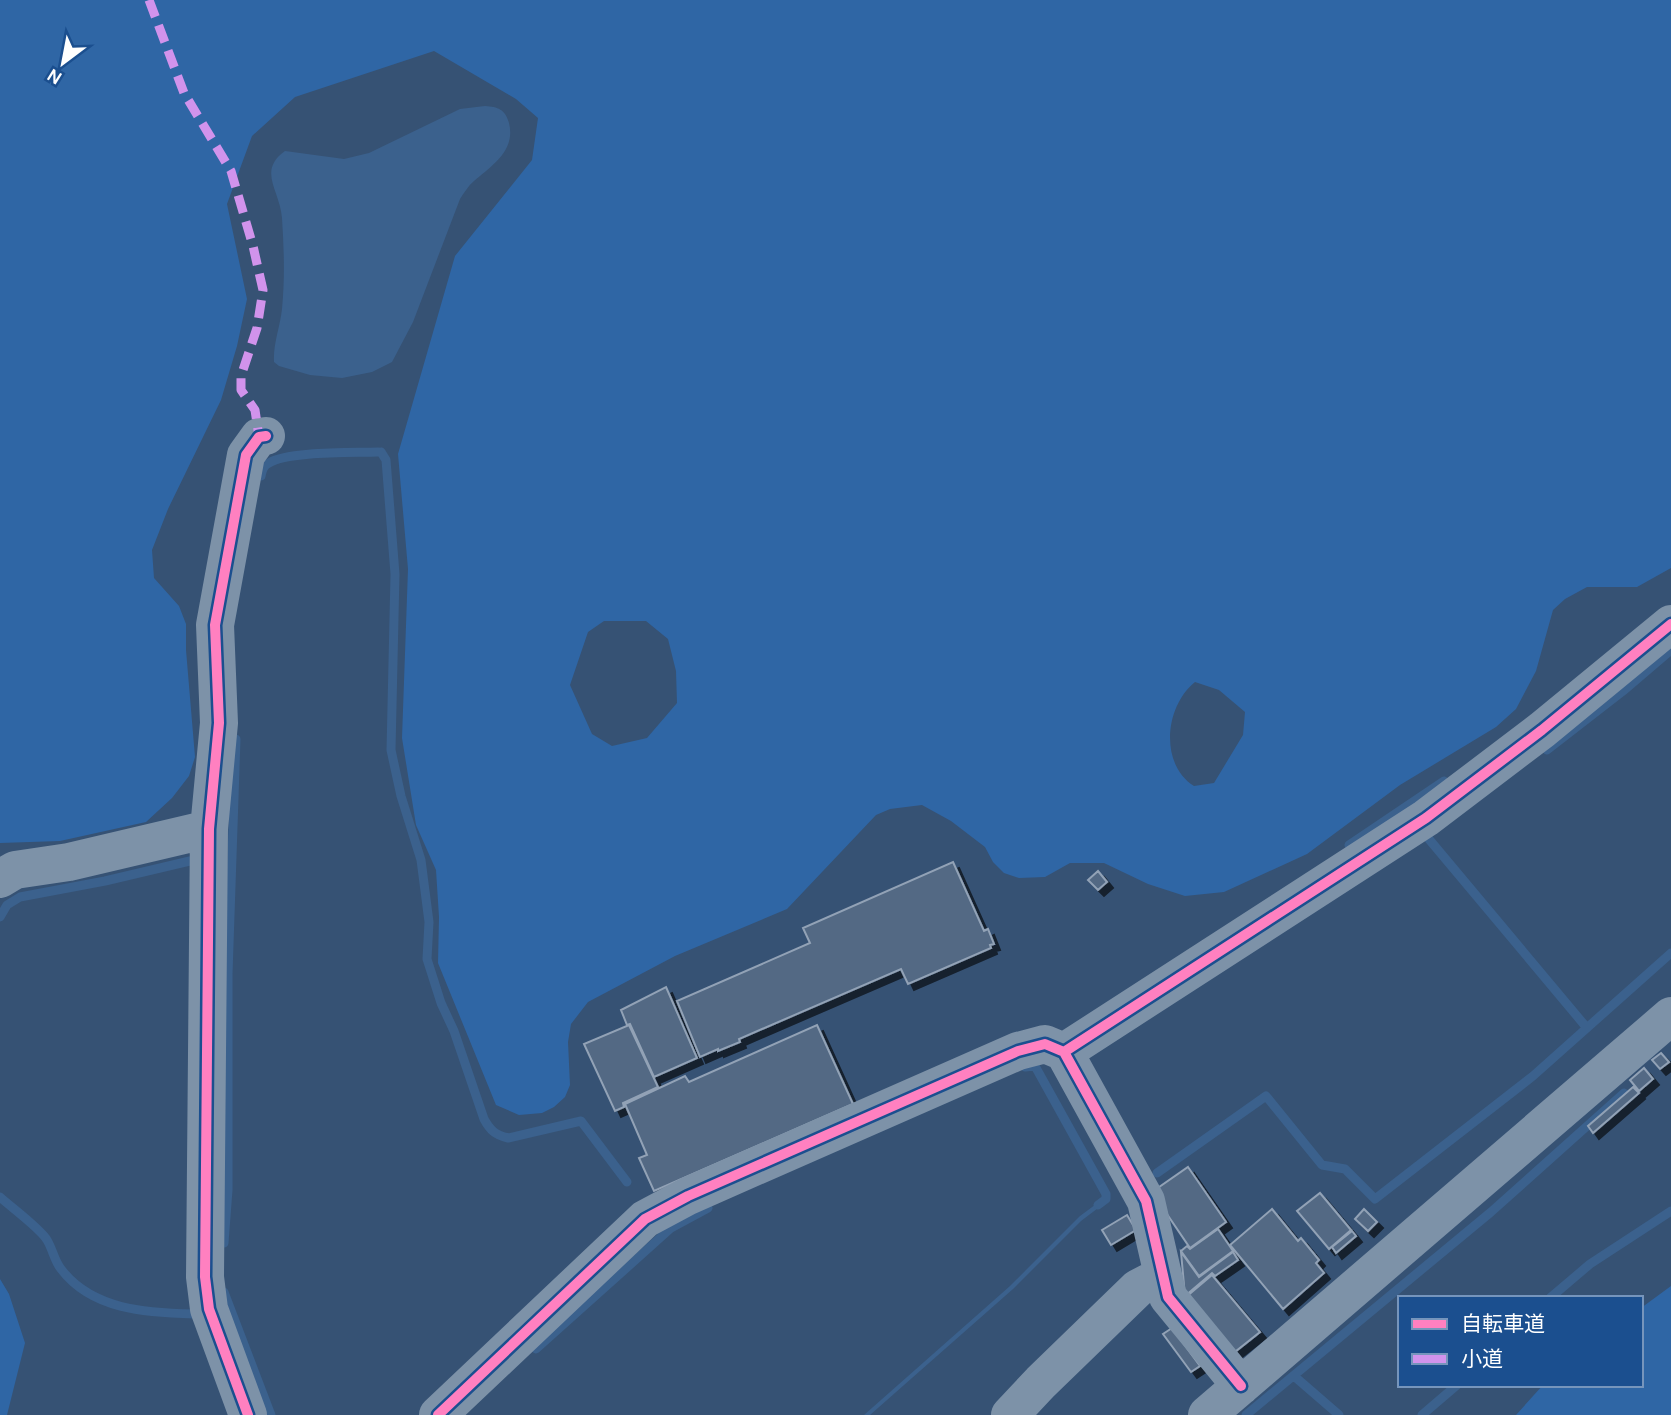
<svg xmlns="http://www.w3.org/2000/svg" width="1671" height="1415" viewBox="0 0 1671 1415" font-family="Karla,'Noto Sans JP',sans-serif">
<defs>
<filter id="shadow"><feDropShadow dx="6" dy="6" stdDeviation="0" flood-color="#0009"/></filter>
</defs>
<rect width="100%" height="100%" fill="#365274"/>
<path fill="#2f66a5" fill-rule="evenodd" d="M0,0h1671v568l-34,19h-50l-22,12 -12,11 -17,61 -20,38 -20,18 -96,58 -93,69 -83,38 -39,4 -37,-12 -44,-21h-34l-25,14 -26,1 -15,-5 -11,-11 -8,-15 -34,-26 -29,-16 -32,4 -14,6 -89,94 -112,47 -87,46 -17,22 -3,18 2,43 -5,12 -11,10 -12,6 -23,2 -23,-10 -58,-142 1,-46 -3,-47 -20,-45 -14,-87 6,-169 -10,-115 57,-198 77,-96 6,-42 -22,-19 -82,-48 -139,46 -43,39 -25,68 20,95 -10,47 -16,54 -53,109 -16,41 2,28 25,28 7,18v26l9,107 -6,19 -17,22 -26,24 -86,19 -60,2zM604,621h42l22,18 8,32 1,32 -30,35 -35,8 -20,-12 -22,-49 18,-53zM1195,682l24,8 26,22 -2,23 -29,48 -20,3c-35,-22 -29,-80 1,-104z
M0,1279l9,15 16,49 -18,72h-7z
M1671,1286v129h-155l27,-30h98v-77z"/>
<path fill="#3b618d" d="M485,106c13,1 20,3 24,17 7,28 -18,43 -35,58 -6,5 -10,12 -14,18l-47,123 -21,40 -20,10 -30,6 -32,-3 -31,-9 -5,-4c-1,-18 6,-35 8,-53 3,-31 2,-60 0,-91 -2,-28 -25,-47 3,-67l59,8 25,-6 91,-44z
M1107,1196l3,3 -29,22 -68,68 -143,126h-6l146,-129 70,-70z"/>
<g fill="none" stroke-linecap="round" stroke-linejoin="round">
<path stroke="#3b618d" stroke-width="9" d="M381,452l5,8 9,114 -4,176 10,46 20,64 8,62 -2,37 14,44 13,28 30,88c6,11 11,16 24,19l73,-17 46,61
M261,476c1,-5 2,-10 8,-13 18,-12 85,-10 109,-11
M1547,750l76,-59 48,-41
M1428,838l159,190
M1349,845l95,-64
M0,917l7,-12 13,-8 85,-16 89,-21
M1025,1067l10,-1 71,128v5l-8,6
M1157,1173l109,-77 56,69 23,4 30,30 158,-123 138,-123
M0,1197c11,10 41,32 47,43 6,10 7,20 14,29 31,41 86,44 133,45
M224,1243l4,-53v-216l8,-235
M224,1292l47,123
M1550,1298l40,-34 81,-53
M536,1349l135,-121 37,-20
M1294,1376l45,39
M1246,1415l245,-203 133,-119
M1422,1415l35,-30"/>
</g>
<path fill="#526984" stroke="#92a2b6" stroke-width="2" filter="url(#shadow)" d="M953,862l31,69 4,-2 6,15 -4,1 1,3 -83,36 -7,-15 -162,70 1,3 -22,9v-2l-18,8 -23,-56 133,-58 -7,-15z
M1098,871l9,11 -9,8 -10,-10z
M666,987l31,71 -43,19 -24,-53 -3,1 -6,-15z
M629,1025l29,62 -35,16 1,4 -9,4 -31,-67z
M817,1025l36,79 -199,87 -15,-33 8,-3 -22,-51 60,-28 4,6z
M1661,1053l8,9 -9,7 -8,-9z
M1644,1068l9,11 -14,12 -9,-11z
M1633,1087l6,6 -46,40 -5,-7z
M1188,1167l38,55 -36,26 -38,-56z
M1320,1193l31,37 -22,19 -32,-38z
M1272,1209l26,32 3,-3 18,22 -3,3 8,10 -41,36 -53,-64z
M1364,1209l13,13 -9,9 -13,-12z
M1127,1215l9,15 -25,15 -9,-15z
M1218,1229l15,22 -34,25 -18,-25 6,-5 3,3z
M1352,1231l4,5 -20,17 -4,-6z
M1181,1252l18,25 34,-25 5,8 -23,16 -3,-3 -27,23z
M1212,1275l48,57 -29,23 -45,-58z
M1172,1328l28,38 -9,6 -28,-38z"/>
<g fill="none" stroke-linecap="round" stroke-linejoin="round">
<path stroke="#7d92a8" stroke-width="38" d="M0,879l15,-9 54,-8 140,-33
M1064,1052l362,-234 116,-88 129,-106
M248,1415l-39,-106 -4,-32 4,-448 10,-106 -4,-98 31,-170 13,-18 7,-1
M438,1415l207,-196 43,-23 330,-145 27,-7 19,8 82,149 22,96 73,89
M1010,1415l31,-33 97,-94 25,-13
M1207,1415l464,-399"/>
<path stroke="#d193ec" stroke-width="9" stroke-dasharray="18 9" stroke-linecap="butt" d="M149,0l35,93 47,78 22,75 10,44 -6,38 -16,48v14l14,20 4,27"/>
<defs>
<path id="cycleway" d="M1064,1052l362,-234 116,-88 129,-106
M248,1415l-39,-106 -4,-32 4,-448 10,-106 -4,-98 31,-170 13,-18 7,-1
M438,1415l207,-196 43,-23 330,-145 27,-7 19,8 82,149 22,96 73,89"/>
</defs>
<use href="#cycleway" stroke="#1b4f8f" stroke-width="15"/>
<use href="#cycleway" stroke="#ff80c0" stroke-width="10"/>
</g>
<rect x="1398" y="1296" width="245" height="91" fill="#1b4f8f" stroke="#7695bc" stroke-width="2"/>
<rect x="1412" y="1319" width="35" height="10" fill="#ff80c0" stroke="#7695bc" stroke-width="2"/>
<text x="1461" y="1331" font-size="21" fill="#ffffff">自転車道</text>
<rect x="1412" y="1354" width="35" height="10" fill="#d193ec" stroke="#7695bc" stroke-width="2"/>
<text x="1461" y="1366" font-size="21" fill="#ffffff">小道</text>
<g transform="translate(63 63) rotate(212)" stroke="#1b4f8f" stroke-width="5" paint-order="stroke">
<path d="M0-5L12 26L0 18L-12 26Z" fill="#ffffff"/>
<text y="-10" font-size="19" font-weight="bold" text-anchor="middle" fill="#ffffff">N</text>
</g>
</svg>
